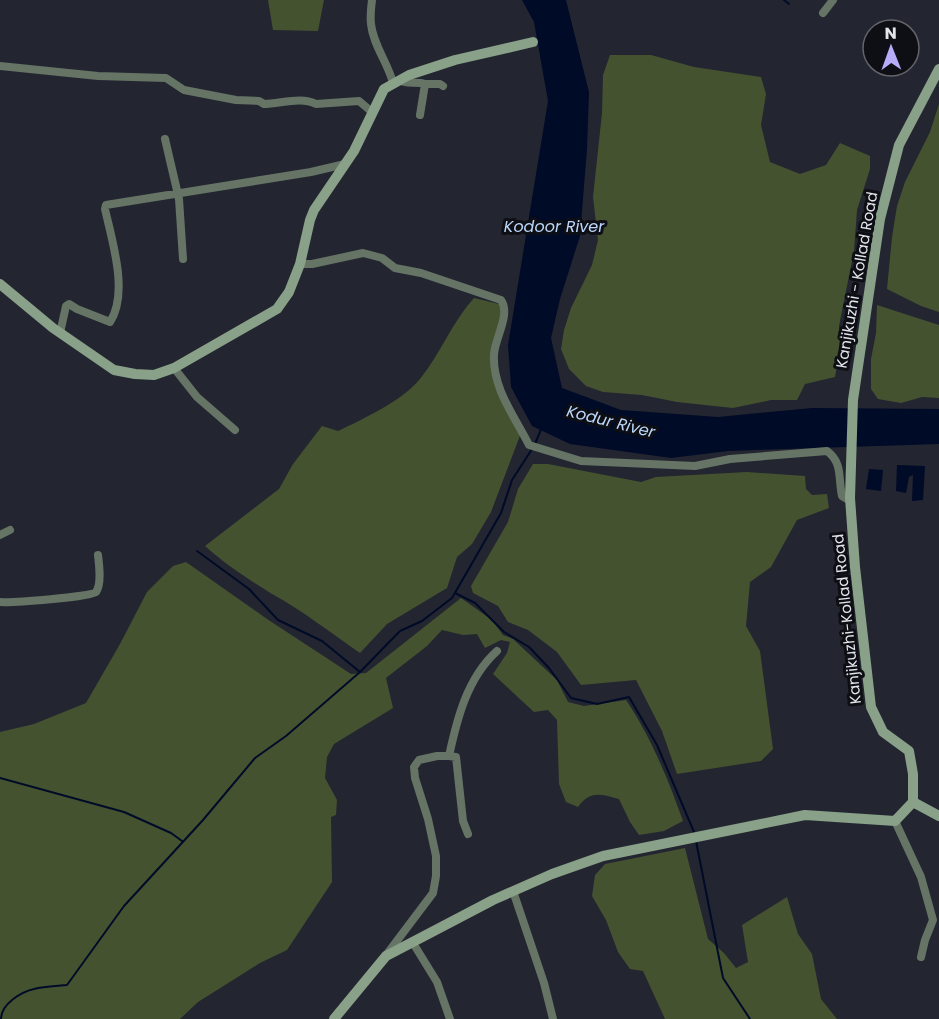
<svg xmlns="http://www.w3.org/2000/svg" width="939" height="1019" viewBox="0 0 939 1019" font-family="Poppins,sans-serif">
<rect width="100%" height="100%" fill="#232530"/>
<path fill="#455230" d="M268,0h56l-6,31 -45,-1z
M610,55h41l43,12 67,10 5,17 -5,31 9,37 30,12 26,-9 14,-22 30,13v13l-13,41 -3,41 -15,75 1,24 -5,27 -30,7 -8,16h-26l-38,8 -56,-6 -35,-7 -39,-3 -17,-6 -17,-17 -8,-20 3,-19 7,-22 21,-43 6,-25 -5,-43 9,-84 1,-38z
M939,104v208l-18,-6 -34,-17 5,-52 5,-31 8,-24 25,-50z
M474,298l25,6 3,8 -7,68 9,27 17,26 -30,79 -19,32 -15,13 -10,31 -60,36 -27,29c-29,-20 -57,-42 -88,-59 -27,-17 -43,-27 -67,-48l74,-57 14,-25 29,-38 16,5c25,-12 64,-30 82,-52 21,-26 32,-57 54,-81z
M877,305l62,20v73l-17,-1 -21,6 -23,-4 -7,-10v-30l5,-26z
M533,464h15l93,18 15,-5 91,-5 58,4 1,13 6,6 15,-1 2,14 -32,12 -26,47 -21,15 -4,44 14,25 13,98 -12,12 -84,13 -15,-43 -26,-51 -55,5 -24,-33 -29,-22 -20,-8 -10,-16 -25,-13 -2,-7 37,-64 10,-33z
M186,562l81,57 84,55 15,-1 95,-75 31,22 11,15 10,4 44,41 11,22 16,4 42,-6c25,37 42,79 57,121l-19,10 -25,4 -9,-13 -11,-23c-18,-5 -29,-9 -41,8l-12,-5 -7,-18 -2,-64 -9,-10 -14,2 -41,-38 14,-21 3,-11 -9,-2 -16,8 -8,-14 -14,1 -21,-5 -15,16 -41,32 7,30 -59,36 -7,13 -2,21 12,22 -1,15 -5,2 1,65 -45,68 -27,13 -62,39 -18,17h-180v-287l34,-8 52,-21 34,-59 27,-52 26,-26z
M685,848l23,91 16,14 12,15 12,-6 -6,-37 45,-28 11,37 14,20 9,45 16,20h-172l-22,-48 -13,-2 -12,-17 -12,-32 -14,-24 3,-21 10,-11z"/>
<path fill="#000b28" d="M522,0h44l23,92 -2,57 -7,87 -20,63 -9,39 11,50 59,22 97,7 94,-9 127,1v35l-211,7 -57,7 -101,-14 -38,-18 -21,-39 -3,-42 40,-244 -14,-79z
M897,465l28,1 -2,34 -11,1 1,-26 -4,2 -3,16 -10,-2z
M869,469l14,1 -2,21 -15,-2z"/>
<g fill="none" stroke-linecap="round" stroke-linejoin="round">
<path stroke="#000b28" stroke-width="2" d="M784,0l5,4
M535,444l7,-17
M197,551l52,38 29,31 44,21 38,31
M455,593l20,10 29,29 25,15 20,21 22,30 26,6 32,-7 28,48 37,87
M0,778l124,34 47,21 11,8
M696,841l27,137 27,41
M1,1019c0,-15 20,-27 33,-30 10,-3 23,-3 33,-4l57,-79 79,-86 52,-62 31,-22 44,-38 30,-26 40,-41 22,-10 30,-23 49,-85 11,-33 20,-31"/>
<path stroke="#657465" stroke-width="8" d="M372,0c-1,8 -2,16 -1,24 2,21 17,39 22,59
M823,13l10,-13
M0,66l98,10 68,2 18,12 52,10 23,1 5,3c16,0 37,-8 52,0l43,-3 13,11
M399,80c7,5 17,1 26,4l-5,31
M425,84h15l3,2
M165,139l14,60 4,60
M300,264h12l51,-11 19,5 13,10 26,5 80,27c10,14 -6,38 -7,54 -2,34 21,63 35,91l52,16 114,5 35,-7 97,-8c16,12 11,27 15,45l5,3 3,-1
M60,333l6,-27 3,-2 8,5 33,13c19,-29 2,-81 -5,-113l1,-4 205,-33 34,-8
M174,368l23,29 38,33
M0,535l10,-5
M0,602c11,1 92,-5 96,-10 6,-8 3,-28 2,-37
M449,756l7,1 7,64 5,13
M895,821l26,56 12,43 -8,20 -4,17
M513,891l31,92 9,36
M413,943l24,39 13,37
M387,954l46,-61 3,-17v-20l-8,-37 -13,-41 -1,-11 5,-7 18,-4h12c8,-37 18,-78 48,-105"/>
<path stroke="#88a188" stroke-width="10" d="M939,69l-40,76 -19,74 -27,181 -3,98 5,69 16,140 12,25 26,19 4,23v28l26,14
M0,284l53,44 61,42 21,4 19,1 20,-7 103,-59 12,-17 11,-28 10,-44 4,-10 40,-59 30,-62 25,-14 46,-15 78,-18
M334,1019l52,-63 107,-56 59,-26 51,-18 202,-41 90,6 18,-19"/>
</g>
<g text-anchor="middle" stroke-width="6" stroke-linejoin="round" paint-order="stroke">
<g font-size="15" fill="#e3e5ec" stroke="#0e0f14">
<text transform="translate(857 280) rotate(-80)" y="5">Kanjikuzhi - Kollad Road</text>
<text transform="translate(847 619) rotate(-96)" y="5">Kanjikuzhi-Kollad Road</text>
</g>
<g font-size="16" font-style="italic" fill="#bbd7fb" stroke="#0e0f14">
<text x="554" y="232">Kodoor River</text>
<text transform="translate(611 421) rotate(14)" y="6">Kodur River</text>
</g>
</g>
<g transform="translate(891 48) rotate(359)"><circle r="28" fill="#0e0f14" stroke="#63656a" stroke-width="1.5"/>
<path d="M0-4.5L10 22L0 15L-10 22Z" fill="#b6acf8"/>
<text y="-9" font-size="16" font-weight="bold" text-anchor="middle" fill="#e3e5ec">N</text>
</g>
</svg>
